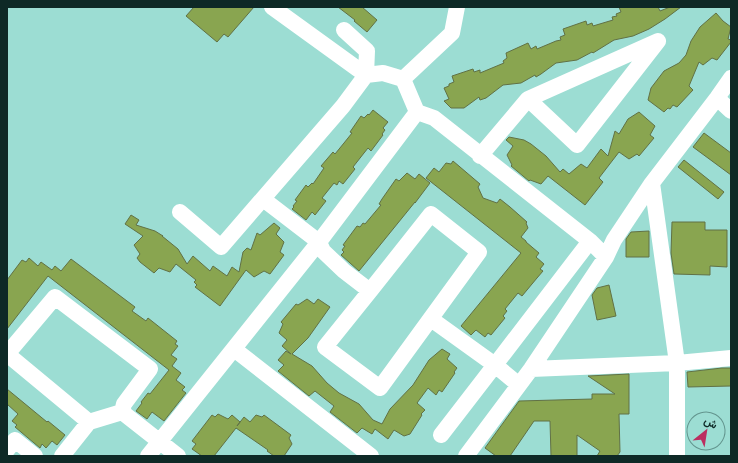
<svg xmlns="http://www.w3.org/2000/svg" width="738" height="463" viewBox="0 0 738 463" font-family="Figtree,Vazirmatn,sans-serif">
<rect width="100%" height="100%" fill="#9cddd3"/>
<path fill="#89a550" stroke="#617145" d="M194,7h60l-26,30 -4,-3 -7,8 -31,-26z
M338,7h24l15,13 -10,12 -13,-11 1,-1z
M619,7h39l2,4 10,-4h11l-16,12 -16,10 -16,7 -19,4 -21,13 -1,-1 -15,8 -21,3 -15,11 -5,3 -1,-2 -14,8 -18,2 -17,13 -6,2 -1,-3 -15,11h-13l-7,-7 5,-2 -5,-11 5,-2v-2l5,-2 -2,-6 21,-7 1,3 6,-2v3l24,-10 -1,-2 4,-3 -1,-5 22,-10 3,6 5,-3 1,3 19,-8 5,-1 -1,-3 5,-2 -2,-6 23,-8 1,4 5,-2 1,3 20,-6 -1,-3 5,-1 -1,-2 5,-2z
M716,13l7,8 8,6 -3,12 3,1v2l-14,18 -5,-2 -9,7 -4,-3 -10,24 4,4 -16,17 -4,-2 -3,4 -2,-1 -4,4 -16,-12 3,-12 13,-17 15,-8 7,-8 5,-14 9,-14z
M373,110l15,12 -5,6 2,2 -3,4 1,1 -12,16 -3,-3 -4,5 -11,14 2,2 -12,15 -4,-3 -2,4 -3,-2 -12,15 4,3 -11,14 -3,-3 -6,8 -14,-11 2,-2 -1,-1 4,-5 -2,-1 11,-15 2,2 4,-4 1,1 11,-16 -3,-2 12,-14 2,2 9,-11 8,-10 -2,-1 11,-16 3,2 4,-4 1,1z
M639,112l16,14 -5,9 4,3 -15,18 -2,-2 -8,5 -10,-7 -20,26 4,4 -18,23 -37,-29 -7,8 -11,-4 -1,1 -18,-15 1,-1 -5,-10 6,-9 -7,-6 3,-3 15,3 7,4 15,12 14,16 3,-3 6,5 12,-10 6,4 14,-19 7,7 7,-25 4,3 9,-15z
M704,133l27,20v22l-38,-28z
M684,160l40,32 -6,7 -40,-32z
M453,161l27,23 -2,3 5,11 14,5 3,-4 10,8 17,15 -1,1 2,5 -7,9 5,4v1l13,11 -3,4 8,7 -4,5 3,2 -6,7 -15,18 -4,-3 -13,16 2,2 -4,5 2,2 -14,17 -3,-2 -3,4 -9,-7 -5,5 -10,-9 60,-73 -95,-75 8,-10 5,4 7,-9 5,1z
M407,173l8,6 4,-5 11,9 -15,20v-1l-56,69 -18,-16 3,-3 -2,-2 3,-4 -2,-1 14,-19 3,1 3,-4 2,1 16,-19 -2,-1 3,-5 14,-20 3,2z
M131,215l8,5 -3,5 19,6 8,5h-1l16,13 9,15 6,-8 17,15 3,-5 14,10 5,-9 7,5 4,-20 4,-4 4,2 6,-17 3,2 14,-12 6,5 -4,6 8,8 -4,10 4,3 -14,19 -6,-3 -10,6 -8,-7 -26,36 -25,-19 2,-2 -3,-3 2,-2 -20,-16 -6,8 -11,-4 -5,5 -14,-11 -3,-4 3,-4 -6,-9 9,-9 -18,-12z
M672,222h33v8h22v37l-17,-1v9l-36,-1 -3,-21z
M649,231v26h-23v-18l5,-7z
M29,258l9,8 3,-4 11,8 3,-4 6,5 10,-12 64,48 -3,4 14,10 2,-3 29,23 -2,3 3,2 -7,9 6,4 -5,7 9,7 -5,7 9,7 -3,3 4,3 -22,28 -12,-9 -5,7 -11,-8 6,-8 -1,-1 7,-9 2,1 19,-24 -121,-94 -41,53v-49l15,-20 4,2z
M609,285l7,31 -19,4 -5,-25 5,-7z
M307,299l7,5 4,-5 12,8 -22,31 -16,16 20,12 15,17 12,10 20,11 14,16 9,4 8,-15 23,-24 16,-25 13,-11 8,5 -3,5 10,9 -3,4 1,1 -13,19 -3,-2 -3,5 -8,-7 -11,15 8,7 -4,4 1,1 -12,19 -6,2 -10,-6 -6,9 -13,-10 -3,5 -10,-6 -5,5 -27,-21 4,-6 -19,-15 -6,5 -31,-25 6,-6 -6,-5 8,-9 5,3 -9,-8 5,-6 -8,-7 4,-9 -2,-2 15,-18 2,1z
M722,368h9v18l-43,1 -1,-15z
M629,374v40h-10l1,38 -3,4h-20l3,-5 -23,-16v21h-26l-1,-35h-16l-24,35h-14l-11,-8 34,-47 73,-2v-5h23l-27,-18z
M7,389l40,33 1,-1 17,14 -8,10 -5,-4 -6,7 -4,-4 -2,4 -25,-21 2,-2 -5,-4 6,-7 -11,-10z
M218,414l10,5 4,-4 8,7 -3,4 7,-9 6,5 6,-7 6,2 2,-2 27,20 -2,3 3,6 -8,12h-10l-7,-5 1,-1 -32,-22 -22,28h-12l-10,-7 4,-5 -4,-3 20,-26 3,2z"/>
<g fill="none" stroke-linecap="round" stroke-linejoin="round">
<path stroke="#fff" stroke-width="16" d="M272,7l94,68 17,-2 20,6
M403,79l49,-46 5,-26
M403,79l14,33
M717,98l14,13
M480,156l48,-57 130,-58 -81,104 -49,-46
M652,183l25,180 54,-5
M263,199l56,43 4,9 21,20 26,20 -45,56 55,41 99,-136 -48,-38 -61,77
M180,212l41,35 122,-141 23,-31 1,-24 -23,-21
M431,319l64,46 95,-124
M234,349l137,107
M7,354l48,-57 95,72 -26,35 -2,8
M7,354l82,68
M531,369l146,-6v93
M441,435l54,-70 24,20
M7,450l8,-10 20,16
M62,456l27,-34 33,-10 56,44
M148,456l171,-214 98,-130 17,6 156,123 16,16
M466,456l65,-87 75,-112 8,-17 38,-57 65,-85 14,-20"/>
</g>
<rect width="738" height="463" fill="none" stroke="#0e2926" stroke-width="16"/>
<g transform="translate(706 431) rotate(30)"><circle r="19" fill="#9cddd3" stroke="#63958e"/>
<path d="M0-3L7 15L0 10L-7 15Z" fill="#bb2e60"/>
<text y="-6" font-size="11" font-weight="bold" text-anchor="middle" fill="#0e2926">ش</text>
</g>
</svg>
